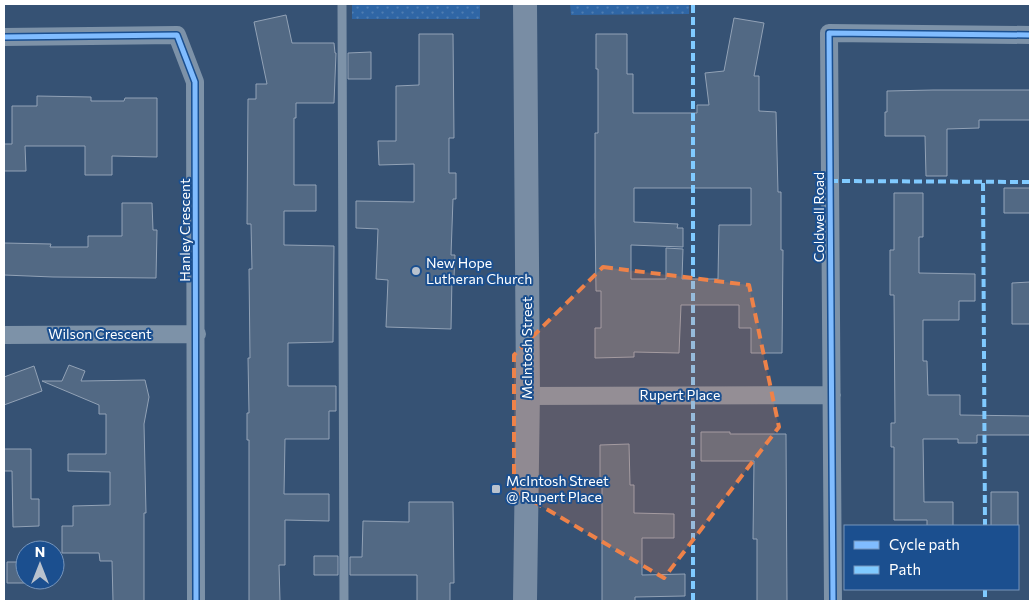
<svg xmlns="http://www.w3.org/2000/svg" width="1034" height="605" viewBox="0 0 1034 605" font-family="Commissioner,sans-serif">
<defs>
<pattern id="grass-dots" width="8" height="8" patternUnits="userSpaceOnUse" patternTransform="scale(1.25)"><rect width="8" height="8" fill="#2f66a5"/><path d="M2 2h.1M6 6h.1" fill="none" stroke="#4e7db2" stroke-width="1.8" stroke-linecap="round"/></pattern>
</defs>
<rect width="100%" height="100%" fill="#365274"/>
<path fill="url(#grass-dots)" d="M352,4h128v15h-128z
M570,4h119v10l-118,1z"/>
<path fill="#526984" stroke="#92a2b6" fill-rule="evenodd" d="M286,15l6,28h42l1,10h1l-2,50h-38v15h-2v67h22v26h-32v34l50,1 -1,96 -45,1v43h48v25h-7v28h-44l-1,55h45v27l-44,-1v45h-6l1,36h-31v-161h-2v-27h2l-1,-55h2l-1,-89h3l-1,-45h-4l1,-125h8v-15h11l-13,-62z
M734,18l30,5 -10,53h5v35l17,1 2,80h3v58h2l-1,103h-31v-25h-12v-23h-58l-2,48 -45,-1v5l-39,1v-30h6v-37h-5l-1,-73v-85h3v-64h-2v-35h31v40h6v39h64v-8h12l-4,-32 19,-2zM634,188h117v37h-32l-1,54h-36l1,-30 -17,-1v31h-35v-34l52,2v-19h-6l1,-4 -44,-2z
M419,34h34l1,104h-5v35h7v26h-3l-2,56h4l-1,22h-2l-1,52 -65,-2 2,-47 -12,-1 2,-50 -22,-1v-27l58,1v-38l-35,1 -1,-24h18v-55l23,-1z
M371,52v27h-23v-26z
M933,90h97v30h-51v8l-32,1v47h-21l-1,-40h-40v-24h2v-21z
M37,96l54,1v4h33l1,-3h32v59l-45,-1v19h-27v-29h-60l1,25h-22v-27h8v-38h25z
M1004,188h26v25h-26z
M894,193h29v44h-4v36l56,1v27h-16v19h-36v41h4l1,34h32v20l70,1v19h-53v8h-19v-4h-35l1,63h29v24h-26v-6h-33v-73h-3v-24h4l-1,-128h-4v-45h4z
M122,203h30l1,27h4l-1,48 -103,-1 -49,-2v-32l47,1 -1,3h38v-11h34z
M1030,282v42h-18v-41z
M69,365l16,6 -4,10 64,-1 4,17 -5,27 2,89h-2v88h-31l-1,-40h-12l-1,-8h-37v-27h11v-20l37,-1v-33l-42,-1v-17h38v-40h-7v-9l-57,-24h20z
M34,366l8,25 -38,14v-28z
M701,432h29v2h56l1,167h-30v-62h-4l1,-78h-53z
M629,444l1,41h4v28l40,1v24h-32v37l43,-1v22l-50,1v4h-33v-122h-2v-34z
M4,449h27v50h8v27l-26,1 -1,-56h-8z
M991,492h27v34h-27z
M409,502h44l1,81h-4v18h-33v-26h-67v-18h12l1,-36 46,1z
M314,556h24v19h-24z
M7,562h18v21h-18z"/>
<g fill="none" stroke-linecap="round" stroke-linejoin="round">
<path stroke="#7d92a8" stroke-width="9" d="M342,4l2,597"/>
<path stroke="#7d92a8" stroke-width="18" d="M4,37l173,-2 18,47 1,519
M4,335l193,-1
M528,396l304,-1
M833,601l-4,-568 201,2"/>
<path stroke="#798da4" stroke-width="24" d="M525,4l3,387 -3,210"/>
<path stroke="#80caff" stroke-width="4" stroke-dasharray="8 4" stroke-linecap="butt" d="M830,181l200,1
M983,183l2,343
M985,589v12
M693,601v-597"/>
<defs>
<path id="cycleway" d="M4,37l173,-2 18,47 1,519
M833,601l-4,-568 201,2"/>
</defs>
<use href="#cycleway" stroke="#1b4f8f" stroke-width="8"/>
<use href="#cycleway" stroke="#80bcff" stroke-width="5"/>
</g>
<path fill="#ee8249" fill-opacity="0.2" stroke="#ee8249" stroke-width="4" stroke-dasharray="10 6" stroke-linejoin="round" d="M603,267l146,18 30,142 -115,151 -150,-88v-135z"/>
<g fill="#b9c2ce" stroke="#1b4f8f" stroke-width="2">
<circle cx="416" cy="271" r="5"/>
<rect x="491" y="484" width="10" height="10" rx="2.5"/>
</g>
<g text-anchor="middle" stroke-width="4" stroke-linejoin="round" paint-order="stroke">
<g font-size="14" fill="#fff" stroke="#1b4f8f">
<text transform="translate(819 217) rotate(-90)" y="5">Coldwell Road</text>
<text transform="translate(185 230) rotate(-90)" y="5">Hanley Crescent</text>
<text x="100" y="339">Wilson Crescent</text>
<text transform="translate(527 348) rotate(-90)" y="5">McIntosh Street</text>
<text x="680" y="400">Rupert Place</text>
</g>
<g font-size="14" fill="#fff" stroke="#1b4f8f" text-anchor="start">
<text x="426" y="268">New Hope<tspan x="426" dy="16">Lutheran Church</tspan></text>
<text x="506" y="486">McIntosh Street<tspan x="506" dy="16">@ Rupert Place</tspan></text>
</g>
</g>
<rect width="1034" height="605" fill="none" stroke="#ffffff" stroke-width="10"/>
<rect x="844" y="525" width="175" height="65" fill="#1b4f8f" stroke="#7695bc"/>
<rect x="854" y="541" width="25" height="8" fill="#80bcff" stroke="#7695bc"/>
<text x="889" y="550" font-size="15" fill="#ffffff">Cycle path</text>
<rect x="854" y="566" width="25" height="8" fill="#80caff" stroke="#7695bc"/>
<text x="889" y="575" font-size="15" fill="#ffffff">Path</text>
<g transform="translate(40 565)"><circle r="24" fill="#1b4f8f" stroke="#7695bc"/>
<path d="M0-4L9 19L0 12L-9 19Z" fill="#b9c2ce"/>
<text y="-8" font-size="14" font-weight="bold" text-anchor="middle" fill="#ffffff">N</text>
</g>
</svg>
